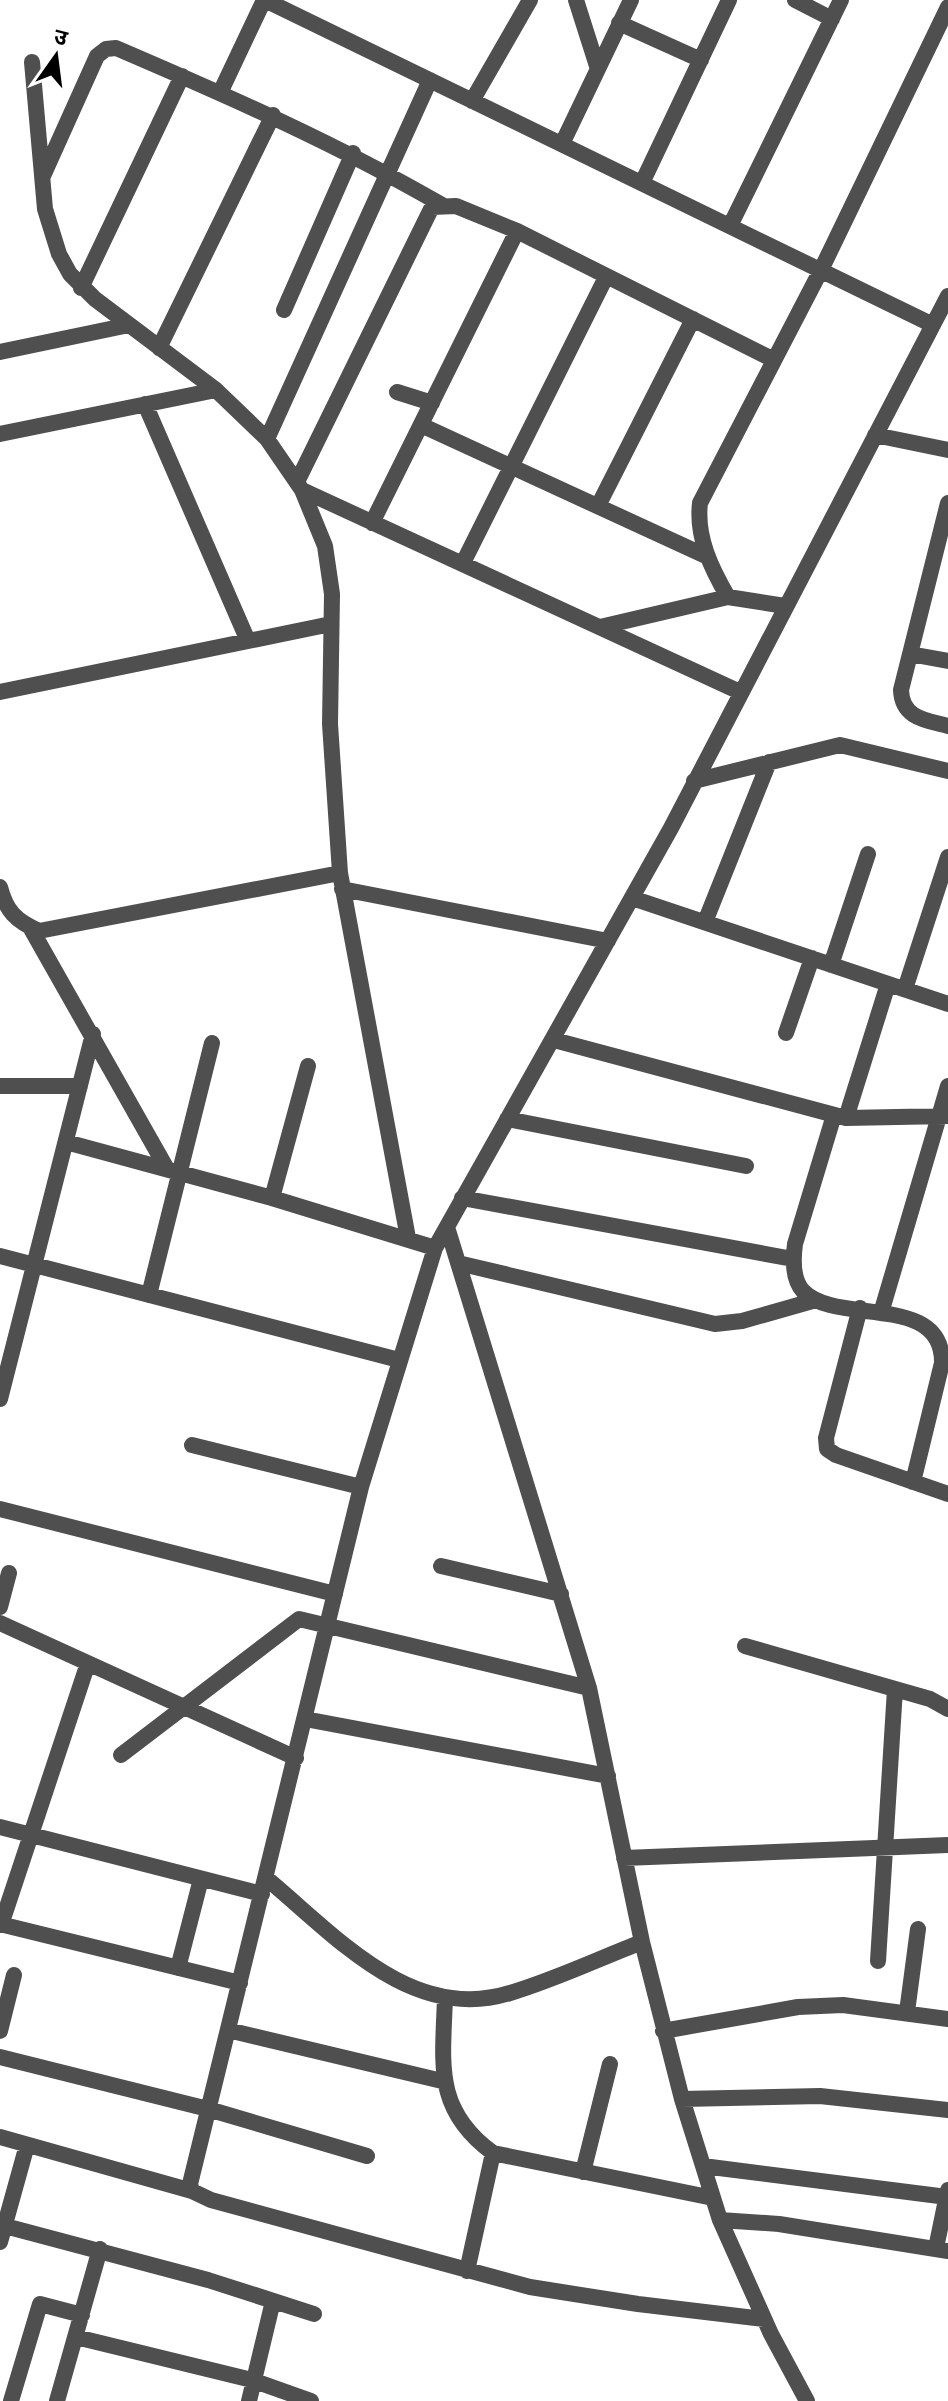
<svg xmlns="http://www.w3.org/2000/svg" width="948" height="2401" viewBox="0 0 948 2401" font-family="Karla,'Noto Sans Devanagari',sans-serif">
<rect width="100%" height="100%" fill="#fff"/>
<g fill="none" stroke-linecap="round" stroke-linejoin="round">
<path stroke="#4f4f4f" stroke-width="16" d="M265,0l668,325
M576,0l21,66
M795,0l37,19
M619,23l82,37
M32,62l13,147 14,45 11,20 25,25 121,91 51,49 35,51 23,56 7,48 -2,130 10,149 68,365
M220,93l44,-93
M472,101l58,-101
M562,144l69,-144
M43,176l54,-120 9,-7 10,-1c112,48 221,96 326,157
M642,183l87,-183
M730,226l111,-226
M81,288l101,-212
M284,310l69,-157
M159,348l114,-233
M0,352l129,-27
M397,392l35,11
M145,404l103,237
M421,425l287,132
M0,434l216,-44
M875,435l73,15
M267,439l163,-359
M297,482l135,-275 24,-1 61,25 257,129
M302,490l438,202
M948,503l-47,187c1,28 24,30 47,36
M598,506l95,-187
M372,523l145,-292
M463,563l143,-286
M728,597c-17,-29 -32,-60 -28,-94l121,-233 127,-263
M600,627l128,-30 57,9
M910,654l38,7
M0,692l331,-68
M694,781l146,-36 108,26
M0,887c6,24 16,34 39,44l301,-58
M342,889l266,52
M632,898l316,106
M705,922l64,-160
M30,927l137,242
M831,965l37,-111
M905,989l43,-132
M786,1033l26,-75
M554,1040l292,78 102,-2
M0,1086h80
M834,1115l-39,129c-2,15 -3,35 8,47 33,35 140,1 139,72l-29,119
M846,1118l42,-134
M507,1119l239,47
M66,1142l206,56 163,50
M272,1198l36,-132
M462,1198l331,61
M447,1227l142,461 53,254 40,157 38,121 51,114 36,67
M0,1256l399,104
M458,1263l257,61 27,-3 74,-21
M149,1295l63,-252
M860,1308l-34,130 1,11 9,6 112,39
M881,1313l67,-227
M0,1399l93,-365
M192,1445l169,42
M0,1509l335,85
M441,1566l120,28
M0,1607l9,-34
M0,1623l296,135
M745,1646l185,53 18,10
M305,1719l303,57
M121,1755l178,-136 290,69
M0,1827l262,67
M624,1858l324,-13
M266,1878c68,56 145,146 244,115 44,-13 88,-34 132,-51
M0,1924l240,59
M1,1925l87,-262
M878,1961l17,-272
M178,1968l23,-89
M445,1997c-2,66 -12,112 48,156l220,45
M907,2012l11,-83
M228,2030l214,51
M0,2031l14,-56
M663,2031l135,-24 45,-2 105,14
M0,2057l208,52 159,47
M682,2099l138,-3 128,14
M0,2137l192,54
M703,2166l244,31
M583,2172l27,-108
M720,2220l59,4 169,27
M5,2226l203,54 106,34
M0,2242l27,-97
M936,2248l12,-58
M467,2271l26,-118
M764,2319l-126,-15 -108,-17 -319,-87 -19,-9 -2,-7 171,-697 74,-239 236,-420 277,-532
M76,2337l176,43 59,21
M11,2401l29,-97 42,11
M57,2401l43,-152
M249,2401l24,-100"/>
</g>
<g transform="translate(56 56) rotate(14)" stroke="#ffffff" stroke-width="6" paint-order="stroke">
<path d="M0-6L14 30L0 20L-14 30Z" fill="#000000"/>
<text y="-12" font-size="22" font-weight="bold" text-anchor="middle" fill="#000000">उ</text>
</g>
</svg>
